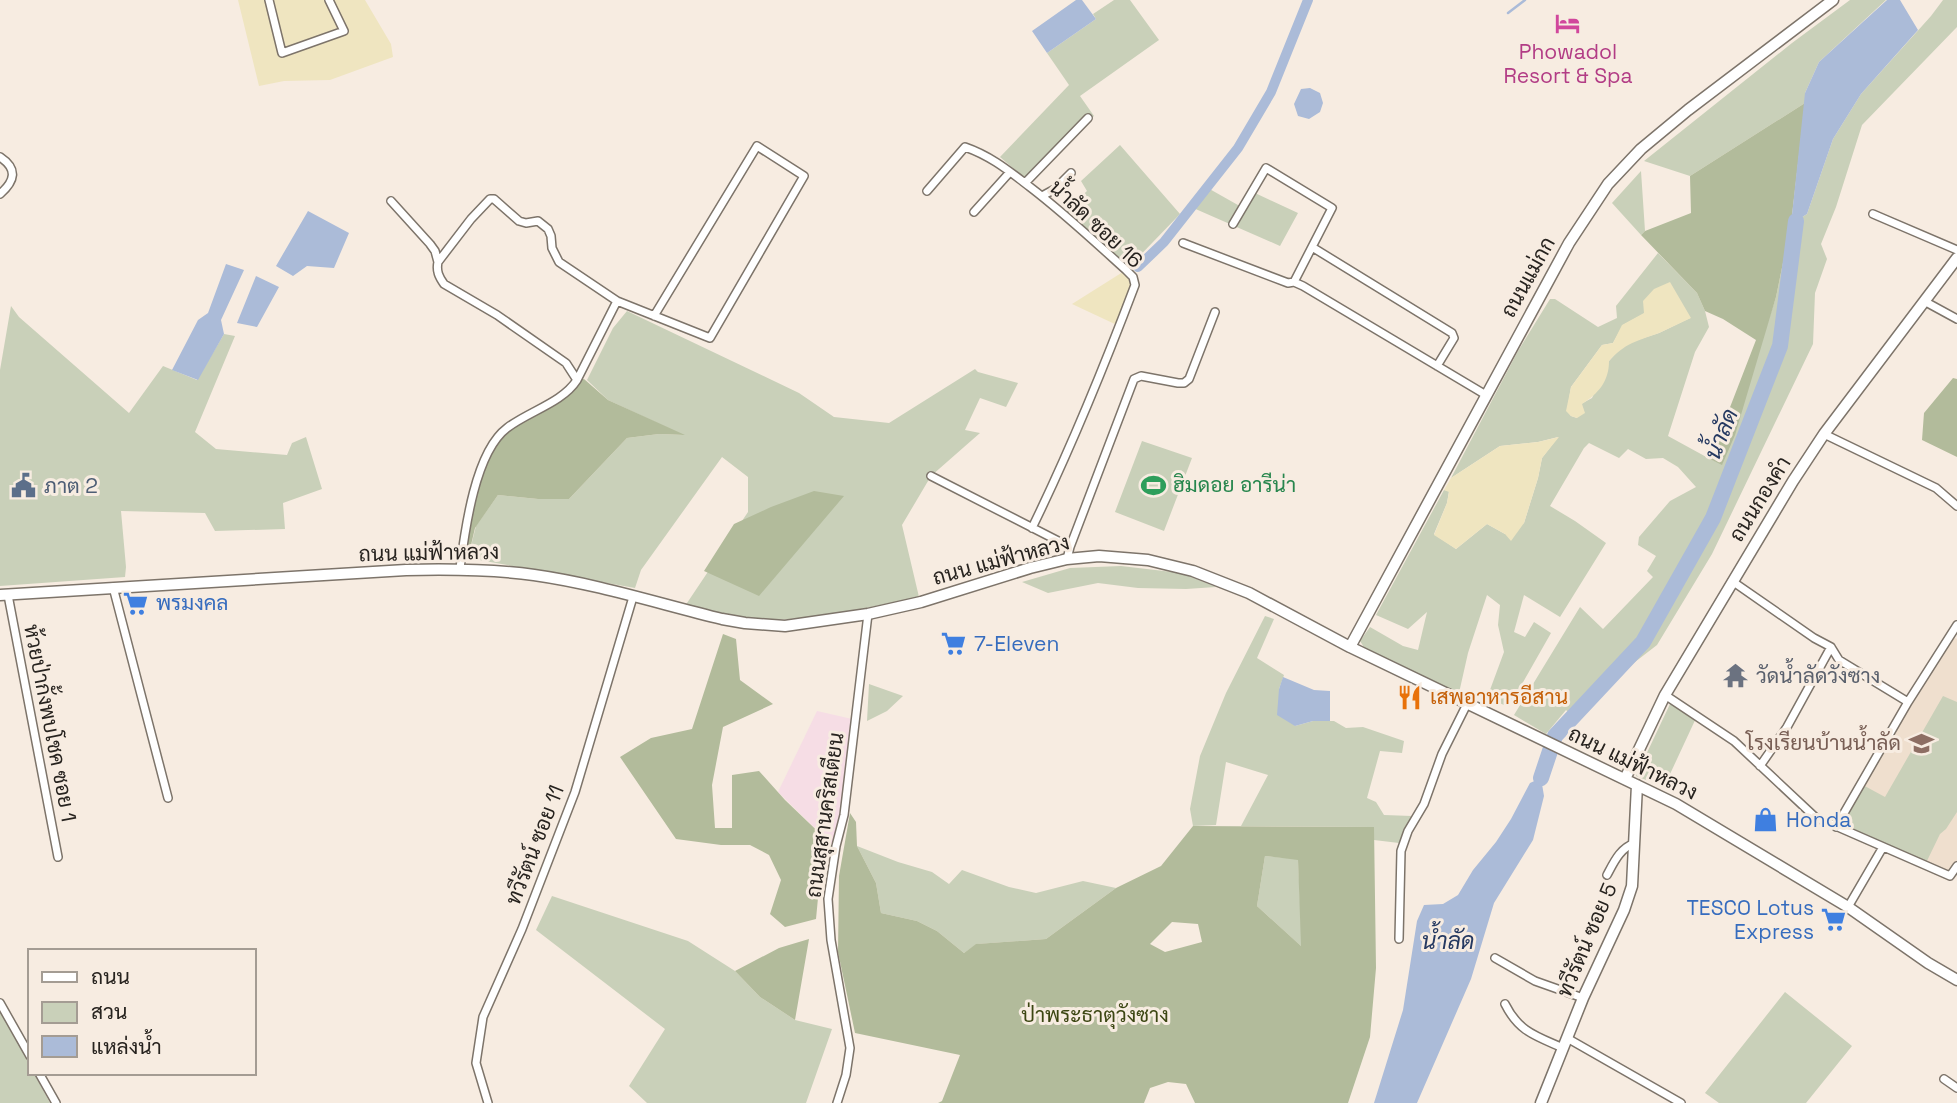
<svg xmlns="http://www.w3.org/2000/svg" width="1957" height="1103" viewBox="0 0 1957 1103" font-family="'Space Grotesk',Sarabun,sans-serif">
<rect width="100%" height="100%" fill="#f7ece1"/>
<path fill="#f6dde5" d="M817,711l35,8 -12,93 -8,33 -54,-53z"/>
<path fill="#efdfce" d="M1951,636l6,3v227l-7,10 -114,-49z"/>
<path fill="#c9d0b9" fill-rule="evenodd" d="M1114,0h16l29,40 -79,56 14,20 -32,27 -34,38 -28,-24 69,-72 -22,-32 49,-34 -3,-5z
M1850,0h36l-67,62 -14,31v10l-115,73 -46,-15 148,-118z
M1943,0h14v27l-95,98 -26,82 -15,37 6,15 -12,34 -2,51 -101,210 -55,91 -44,34 -36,41 -11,-10 -20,24 -32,-19 66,-108 23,22 50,-52 -6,-6 9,-15 -18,-11 1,-8 31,-36 26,-14 -18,-20 -15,-9 -17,1 -18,-10 -9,9 -30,-15 -5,5 -34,58 25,15 31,22 -46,74 -36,-22 -10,37 11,5 9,-15 17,11 -42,74 -22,-9 17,-46 -6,-27 2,-20 -13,-10 -19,58 -9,40 -92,-41 -7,-11 10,-14 33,19 15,4 9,-38 -19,17 -32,-14 68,-125 5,1 -2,12 -13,31 22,15 31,-25 18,10 19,-11 14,-45 4,-20 16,-21 -20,5 -38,4 -49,32 67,-127 32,-52h5l43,28 19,-9 -1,-12 42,-53 39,40 8,18 4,16 -14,25 -27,84 42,23 12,5 54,-167 15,-73 16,-10 26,-75 28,-45 70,-78zM1645,313l45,5 -31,15 -31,10 -10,8 -9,10 -17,37 -11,6 -4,14 -6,-2 -4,-5 4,-24 31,-42 11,-2 10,-18z
M1120,145l60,69 -54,56 -63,-57 24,-22 -6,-10z
M1641,171l4,60 -4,4 -29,-32z
M1206,187l39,22 10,-16 43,20 -18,33 -89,-39z
M11,306l8,11 110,96 34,-47 34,14 27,-46 11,2 -40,96 21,17 71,6 5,-12 14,-6 16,52 -39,14 2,26 -70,2 -10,-18 -84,-2 5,56 -1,10 -125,9v-216z
M627,311l172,82 35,24 55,6 86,-54 3,3 40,11 -12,24 -26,-9 -15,32 15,3 -49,43 -29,49 17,72 -86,18 -66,6 -84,-12 65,-97v-35l-26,-20 -81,113 -6,18 -167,-30 8,-32 22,-31 40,4h31l58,-61 32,-4 24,1 -75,-35 -21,-20 26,-52z
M1142,441l50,17 -28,73 -49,-19z
M1121,566l60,7 35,14 -30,2 -48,-1 -40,-5 -50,10 -26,-11 48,-14z
M1265,616l9,3 -17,39 27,17 -5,14 16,37 18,-5h21l12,7 17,-1 41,14 -2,12 -22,-2 -13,47 9,4 8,13 28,1 -8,22 -5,5 -25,-3 -1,-13 -132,-1 27,-51 -42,-13 -10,63 -23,1 -3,-17 10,-53 26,-63z
M869,684l34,12 -16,15 -20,10z
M1943,696l14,6v110l-11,17 -6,5 -15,31 -89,-38 25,-43 24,13z
M1670,704l27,12 -33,71 -28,-11z
M857,846l41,16 34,10 17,12 13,-14 47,17 27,6 47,-12 33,7 -70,51 -69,5 -13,9 -27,-22 -20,-10 -36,-8 -5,-30z
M1265,856l33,3 4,88 -45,-41z
M552,896l136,45 47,30 25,26 35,23 37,9 -26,74h-159l-18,-17 36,-57 -129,-99z
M1785,992l67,54 -46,57h-87l-14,-10z
M1,1010l29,55v8h4l16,30h-50v-92z"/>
<path fill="#b2bb9b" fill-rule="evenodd" d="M1805,103l-14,121 -15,73 -41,138 -13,30 -12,-6 46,-119 -33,-21 -18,-8 -8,-18 -56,-58 4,-4 46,-18 -1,-37z
M1953,378l4,1v78l-35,-17 2,-27z
M584,379l24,21 77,35 -26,-1 -32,4 -58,61h-31l-40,-4 -23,33 -7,30 -3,-26 18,-72 23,-31 64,-39 7,-10z
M814,491l30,5 -85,100 -55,-25 30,-47 37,-17z
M723,634l13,5 4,41 33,24 -50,23 -11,58 3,43h17v-53l27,-4 26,29 47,45 -14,53 -2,21 -31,8 -15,-13 11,-34 -12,-25 -19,-10h-29l-45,-6 -56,-82 31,-19 41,-9z
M850,813l6,9 1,24 19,37 5,30 36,8 20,10 27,22 12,-9 70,-5 70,-51 45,-22 32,-40 181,1 2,141 -6,69 -22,66h-153l-9,-19 -18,-2 -18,6 -6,15h-206l4,-2 18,-46 -105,-22 -17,-81 1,-76zM1265,856l33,4 3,86 -44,-40zM1172,922l26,2 4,18 -37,10 -15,-8z
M809,939l-14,81 -35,-23 -25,-26 44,-23z"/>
<path fill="#efe5c0" d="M238,0h127l26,44 2,13 -63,23 -46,1 -25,5z
M1126,270l9,15 -16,41 -47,-22z
M1670,282l21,36c-11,5 -21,10 -32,15 -22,8 -34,10 -50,28 0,20 -10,32 -27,43l3,9 -8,5 -6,-2 -5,-5 5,-24 31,-42 11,-2 9,-18 22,-12 -1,-12 11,-12z
M1559,437l-17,21 -4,20 -14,45 -13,18 -6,-7 -18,-10 -31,25 -22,-14 13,-32 2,-11 -5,-2 7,-12 49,-32 38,-4z"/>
<path fill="#abbbd8" d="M1076,0h6l14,19 -49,34 -15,-22z
M1887,0h13l18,30 -57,64 -28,45 -26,75 -16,10 14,-131 14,-31z
M1310,88l10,5 3,10 -3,9 -11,7 -11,-3 -4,-12 7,-15z
M308,211l41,22 -15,35 -27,-2 -14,10 -17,-10z
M226,264l18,6 -23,50 3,14 -26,46 -26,-10 26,-50 10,-7z
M256,276l23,11 -22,40 -20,-4z
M1283,677l31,13 16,1v30h-17l-18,5 -18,-11 2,-26z
M1541,778l3,18 -11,44 -39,63 -23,76 -54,124h-43l29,-93 14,-89 7,-16 19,-1 15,-9 15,-25 23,-28 15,-23 19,-36z"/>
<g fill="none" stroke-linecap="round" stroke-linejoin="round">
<path stroke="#abbbd8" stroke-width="2.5" d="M1508,13l17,-13"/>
<path stroke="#abbbd8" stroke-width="10" d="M1138,267l26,-25 74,-94 33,-56 37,-92"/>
<path stroke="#abbbd8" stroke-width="16" d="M1541,778l14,-42 88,-94 70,-124 67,-172 16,-125"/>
<defs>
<path id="street" d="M269,0l13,53 62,-22 -15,-31
M0,157c18,12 15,24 0,37
M1025,183l63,-65
M927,191l38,-44c26,9 44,24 65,40 34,26 65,55 96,83l7,7 2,8c-31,82 -64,163 -103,243
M1042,196l13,-7 16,-16
M391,201l39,43 5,7 3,11
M974,212l36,-40
M1873,214l84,36
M1233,224l33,-56 66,40 -38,74
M1183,243l105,40 6,-1 9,4 183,109
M1312,247l140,86 2,5 -17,28
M1924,301l33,18
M577,380l40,-79
M1824,434l112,54 21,18
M931,476l139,71
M1067,559l3,-12 64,-168 7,-3 37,7h6l5,-4 26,-67
M460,568c5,-38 15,-116 47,-140 22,-17 55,-25 70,-48l-11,-17 -69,-48 -53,-31c-5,-7 -8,-13 -6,-22l33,-43 19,-20h4l25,22 7,2 12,-2 10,8 3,7 1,12 7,14 58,39 93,37 94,-162 -47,-30 -103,170
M1732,581l82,57 17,9 8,13 69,42
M113,587l55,211
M8,595l50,262
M1665,695l69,46 81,76 135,59 7,-10
M1760,766l27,-39 44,-80
M1836,827l72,-125 49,-77
M1607,875c7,-13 13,-27 28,-32
M1848,907l35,-60
M1399,939l2,-88 7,-20 16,-27 18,-50 25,-50
M1495,958l40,23 48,17
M0,1003l30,53
M1505,1004c14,28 31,32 58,44
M1567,1038l114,65
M39,1073l17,30
M1944,1079l13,9
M488,1103l-12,-40 7,-46 39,-88 53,-137 58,-195
M837,1103l9,-28 4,-27 -19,-108 -3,-41 8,-53 8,-31 24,-201"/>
<path id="secondary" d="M0,595l406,-25c43,-1 86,-1 128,5 64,9 126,29 188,44l23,4 40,3 83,-12 53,-12 109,-34 37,-9 32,-3 49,4 45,11 56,22 101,54 326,157 172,103 80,56 29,17
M1350,647l219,-404 39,-59 33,-35 47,-39 145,-110
M1625,779l40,-84 128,-214 31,-47 133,-176
M1541,1103l42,-105 41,-88 8,-24 5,-101"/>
</defs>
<use href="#street" stroke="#7d746a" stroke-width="10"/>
<use href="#secondary" stroke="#7d746a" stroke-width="13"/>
<use href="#street" stroke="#fff" stroke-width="7"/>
<use href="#secondary" stroke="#fff" stroke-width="10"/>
</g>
<defs>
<symbol id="hotel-bare" viewBox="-9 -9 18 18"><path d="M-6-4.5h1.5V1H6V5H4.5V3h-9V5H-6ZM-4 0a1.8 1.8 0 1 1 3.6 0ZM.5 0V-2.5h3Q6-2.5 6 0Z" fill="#d1479c" stroke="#f7ece1" stroke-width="2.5" paint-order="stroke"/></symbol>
<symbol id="stadium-bare" viewBox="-9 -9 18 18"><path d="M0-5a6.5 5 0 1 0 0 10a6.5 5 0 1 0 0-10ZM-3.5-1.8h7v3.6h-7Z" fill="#2e9e5b" stroke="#f7ece1" stroke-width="2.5" paint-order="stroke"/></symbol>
<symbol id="civic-bare" viewBox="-9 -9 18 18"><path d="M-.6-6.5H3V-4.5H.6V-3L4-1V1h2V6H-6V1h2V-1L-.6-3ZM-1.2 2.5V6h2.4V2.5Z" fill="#5c6f8a" stroke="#f7ece1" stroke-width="2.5" paint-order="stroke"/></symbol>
<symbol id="supermarket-bare" viewBox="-9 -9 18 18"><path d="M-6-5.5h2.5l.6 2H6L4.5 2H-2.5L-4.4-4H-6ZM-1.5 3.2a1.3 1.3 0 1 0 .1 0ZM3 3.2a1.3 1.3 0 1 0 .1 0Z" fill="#3f7fe0" stroke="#f7ece1" stroke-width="2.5" paint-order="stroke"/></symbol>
<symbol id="temple-bare" viewBox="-9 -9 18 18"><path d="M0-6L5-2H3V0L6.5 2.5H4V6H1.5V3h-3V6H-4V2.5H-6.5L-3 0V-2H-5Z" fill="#6b7280" stroke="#f7ece1" stroke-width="2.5" paint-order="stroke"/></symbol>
<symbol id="restaurant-bare" viewBox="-9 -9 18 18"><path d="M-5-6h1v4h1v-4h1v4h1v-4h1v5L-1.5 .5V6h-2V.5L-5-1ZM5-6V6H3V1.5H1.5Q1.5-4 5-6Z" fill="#e8710a" stroke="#f7ece1" stroke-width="2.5" paint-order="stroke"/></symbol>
<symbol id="school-bare" viewBox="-9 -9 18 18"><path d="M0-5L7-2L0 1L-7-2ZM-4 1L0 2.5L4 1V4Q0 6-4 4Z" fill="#8d6e63" stroke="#f7ece1" stroke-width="2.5" paint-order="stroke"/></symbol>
<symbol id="shop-bare" viewBox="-9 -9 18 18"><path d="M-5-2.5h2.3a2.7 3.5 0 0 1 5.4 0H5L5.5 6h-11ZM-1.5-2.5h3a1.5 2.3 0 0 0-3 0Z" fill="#3f7fe0" stroke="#f7ece1" stroke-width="2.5" paint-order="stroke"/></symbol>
</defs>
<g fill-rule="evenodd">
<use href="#hotel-bare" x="1550" y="6" width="35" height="35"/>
<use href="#stadium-bare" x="1136" y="468" width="35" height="35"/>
<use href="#civic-bare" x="6" y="468" width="35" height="35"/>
<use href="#supermarket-bare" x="118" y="586" width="35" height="35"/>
<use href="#supermarket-bare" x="936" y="626" width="35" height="35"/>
<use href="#temple-bare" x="1718" y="658" width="35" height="35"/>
<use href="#restaurant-bare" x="1392" y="680" width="35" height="35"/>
<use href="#school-bare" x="1904" y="726" width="35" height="35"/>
<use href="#shop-bare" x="1748" y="802" width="35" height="35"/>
<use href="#supermarket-bare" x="1816" y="902" width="35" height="35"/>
</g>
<g text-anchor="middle" stroke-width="6" stroke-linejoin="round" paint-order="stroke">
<g font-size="21" fill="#b23c85" stroke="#f7ece1">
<text x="1568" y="59">Phowadol<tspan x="1568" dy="24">Resort &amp; Spa</tspan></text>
</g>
<g font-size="21" fill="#27231f" stroke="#f7ece1">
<text transform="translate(1096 224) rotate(43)" y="7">น้ำลัด ซอย 16</text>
<text transform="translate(1528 277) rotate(-61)" y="7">ถนนแม่กก</text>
<text transform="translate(1760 499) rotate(-58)" y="7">ถนนกองคำ</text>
<text transform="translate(429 553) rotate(-1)" y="7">ถนน แม่ฟ้าหลวง</text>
<text transform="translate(1001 560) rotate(-15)" y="7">ถนน แม่ฟ้าหลวง</text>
<text transform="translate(50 723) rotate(79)" y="7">ห้วยป่ากั้งพบโชค ซอย 1</text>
<text transform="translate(1633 763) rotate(26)" y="7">ถนน แม่ฟ้าหลวง</text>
<text transform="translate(825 815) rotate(-82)" y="7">ถนนสุสานคริสเตียน</text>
<text transform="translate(535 845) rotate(-69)" y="7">ทวีรัตน์ ซอย 11</text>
<text transform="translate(1587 940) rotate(-67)" y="7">ทวีรัตน์ ซอย 5</text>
</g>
<g font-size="21" fill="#27864d" stroke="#f7ece1" text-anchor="start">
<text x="1173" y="492">ฮิมดอย อารีน่า</text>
</g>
<g font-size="21" fill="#4e5e75" stroke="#f7ece1" text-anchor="start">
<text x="44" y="493">ภาต 2</text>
</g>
<g font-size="21" fill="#366cbe" stroke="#f7ece1" text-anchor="start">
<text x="156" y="610">พรมงคล</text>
<text x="974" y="651">7-Eleven</text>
<text x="1786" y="827">Honda</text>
<text x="1814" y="915" text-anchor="end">TESCO Lotus<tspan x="1814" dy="24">Express</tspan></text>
</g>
<g font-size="21" fill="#5b616d" stroke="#f7ece1" text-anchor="start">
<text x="1756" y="683">วัดน้ำลัดวังซาง</text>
</g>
<g font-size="21" fill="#c56008" stroke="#f7ece1" text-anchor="start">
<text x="1430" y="704">เสพอาหารอีสาน</text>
</g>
<g font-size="21" fill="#785e54" stroke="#f7ece1" text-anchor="end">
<text x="1901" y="750">โรงเรียนบ้านน้ำลัด</text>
</g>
<g font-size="21" fill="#3c4612" stroke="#f7ece1">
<text x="1095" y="1022">ป่าพระธาตุวังซาง</text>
</g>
<g font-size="23" font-style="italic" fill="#253961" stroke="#f7ece1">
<text transform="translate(1721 434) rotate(-68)" y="8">น้ำลัด</text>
<text x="1448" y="949">น้ำลัด</text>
</g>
</g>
<rect x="28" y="949" width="228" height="126" fill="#f7ece1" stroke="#a49c93" stroke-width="2"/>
<rect x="42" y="972" width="35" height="10" fill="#ffffff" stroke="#a49c93" stroke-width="2"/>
<text x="91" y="984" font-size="21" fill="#27231f">ถนน</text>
<rect x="42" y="1002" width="35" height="21" fill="#c9d0b9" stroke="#a49c93" stroke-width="2"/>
<text x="91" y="1019" font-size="21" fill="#27231f">สวน</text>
<rect x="42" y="1036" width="35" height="21" fill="#abbbd8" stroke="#a49c93" stroke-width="2"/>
<text x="91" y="1054" font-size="21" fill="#27231f">แหล่งน้ำ</text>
</svg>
